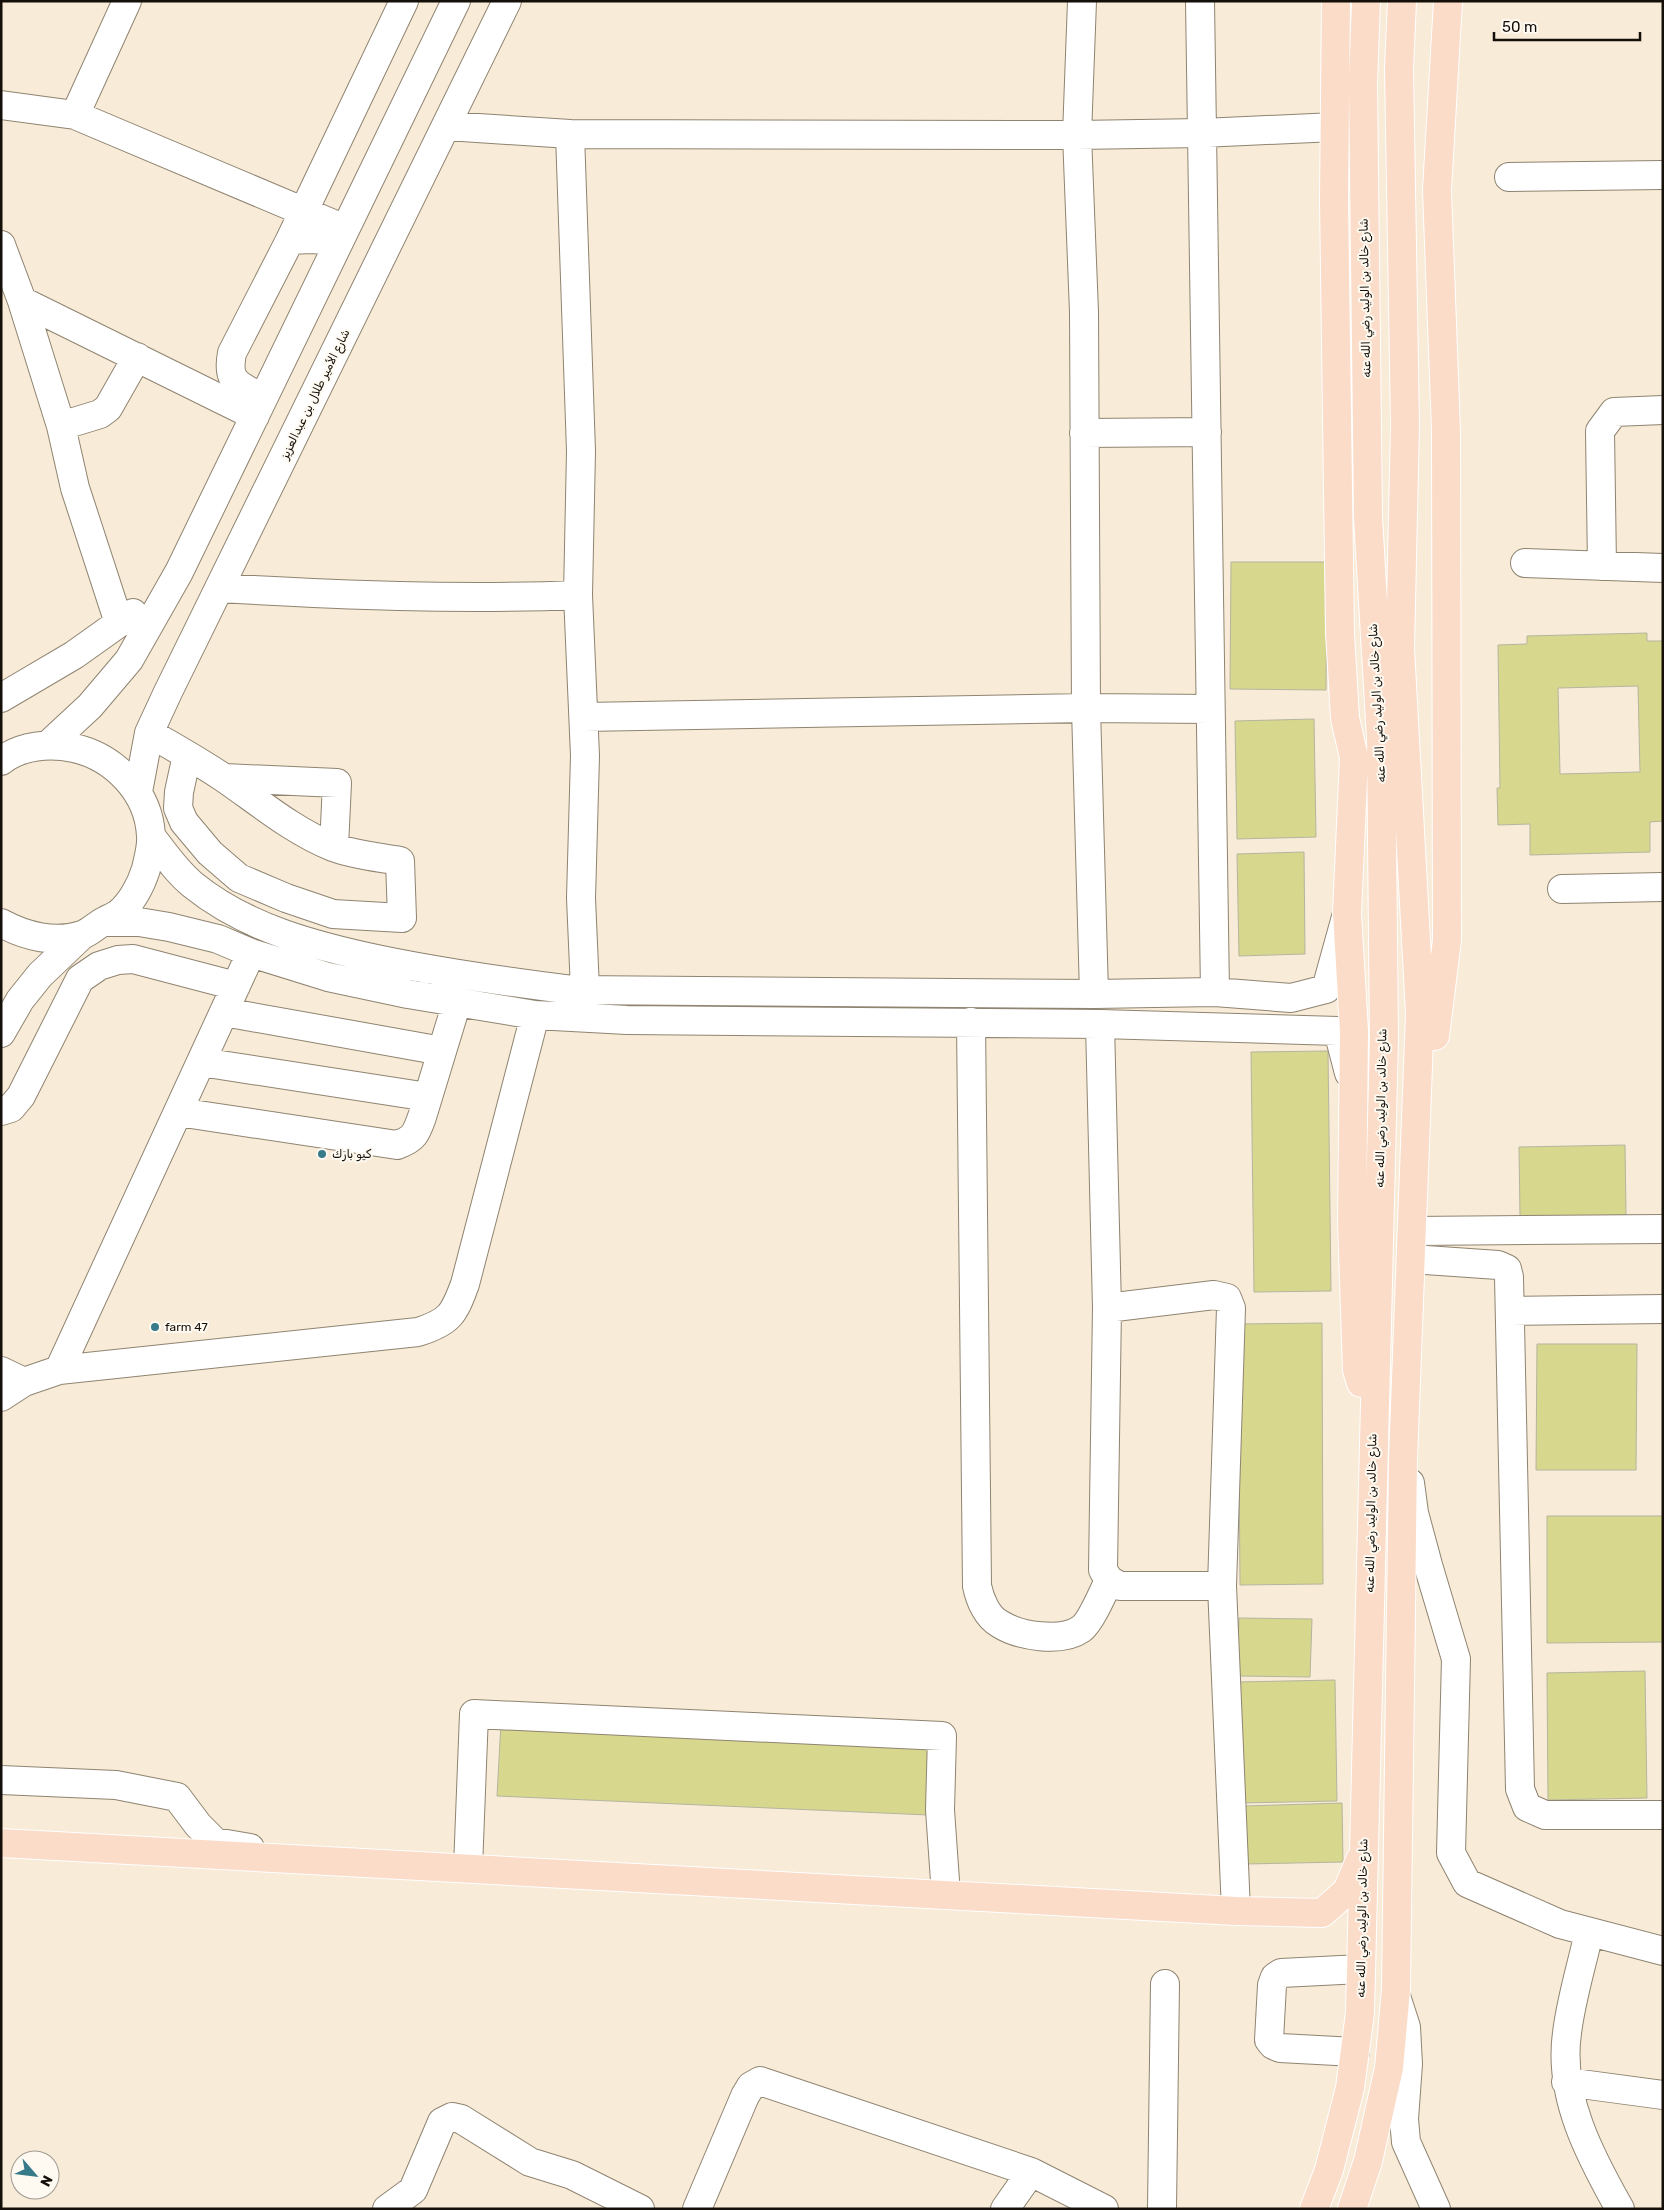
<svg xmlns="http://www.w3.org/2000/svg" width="1664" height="2210" viewBox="0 0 1664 2210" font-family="Rubik,'Noto Sans Arabic',sans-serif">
<rect width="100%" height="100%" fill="#f8ebd7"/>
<path fill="#d7d78e" stroke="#b5b59f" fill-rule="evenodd" d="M1231,562h96l-1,128 -96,-1z
M1647,633v8h16v180l-13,1v30l-120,3v-31l-32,1 -1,-37h3l-2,-143 29,-1v-8zM1638,686l2,86 -80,2 -2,-86z
M1314,719l2,118 -79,2 -2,-118z
M1304,852l1,102 -66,2 -2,-102z
M1328,1051l3,240 -77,1 -3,-240z
M1625,1145l1,70 -106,2 -1,-70z
M1322,1323l1,261 -83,1 -2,-261z
M1537,1344h100l-1,126h-100z
M1547,1516h116v126l-116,1z
M1239,1618l73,1 -2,58 -73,-1z
M1645,1671l2,127 -99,2 -1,-127z
M1335,1680l2,121 -97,2 -2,-121z
M501,1723l431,18 -4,74 -431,-19z
M1342,1803l1,59 -97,2 -2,-58z"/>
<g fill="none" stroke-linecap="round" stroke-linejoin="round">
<defs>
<path id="minor" d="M1082,1l-5,134 125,-2 13,859
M1200,1l2,132 133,-6
M1,105l74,10 270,114
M75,115l52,-114
M447,126l123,8 11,317 -3,144
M570,134l507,1 7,177 2,396 8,286
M1509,177l154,-2
M290,240l114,-239
M1,245l21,56 39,125 14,62 44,135
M22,301l233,115
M263,399c-24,-15 -37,-15 -31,-46l58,-113 21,-1 28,2
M61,426l39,-12 8,-6 29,-51
M1084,433l123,-1
M1525,563l138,5
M1602,566l-2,-135 14,-19 49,-2
M219,588c120,7 239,12 359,7l7,161 -4,142 4,92
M1,698l73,-43 59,-42
M584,717l502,-9 124,1
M149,733c25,14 51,29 75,45 35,24 69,53 109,69 21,8 45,10 67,14l2,57 -69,-4 -47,-16 -47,-20 -29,-25 -26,-31 -6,-14 1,-16 8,-37
M48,745l42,-39 39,-46 50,-88 277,-571
M1,761c20,-16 49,-18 73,-13 40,9 75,44 77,88 1,11 -3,23 -5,33 -5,16 -15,35 -28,45 -5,3 -12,6 -17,9 -6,4 -13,10 -19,12 -27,9 -57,1 -81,-12
M224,778l113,5 -3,64
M138,792l11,-59 19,-41 339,-691
M151,836c13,17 25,35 42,49 53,43 122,61 188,75 63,13 127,22 191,30l522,4 121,-2 76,6 35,-9 20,-72
M1562,889l101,-2
M103,922h36l30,5 49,12 33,14 77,24 80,17 127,21 92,5 473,4 238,7 11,42
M224,1012l218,39
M971,1022l6,564c3,14 10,31 23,38 19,12 61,19 81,5 9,-6 23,-38 28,-49
M1100,1024l7,284 -4,262 6,10 11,6h102
M1,1033l19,-33 20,-25 42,-40
M201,1062l227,35
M1,1111l10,-3 10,-12 59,-117 19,-13 19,-6 15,-1 103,27
M178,1112l219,33c17,-6 19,-11 25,-28l35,-115
M1412,1231l251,-2
M1411,1259l87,6 9,4 2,8 11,512 7,18 18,8h118
M1107,1308l107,-13 13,3 4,10 -9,278 14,325
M1511,1311l152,-2
M59,1370l359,-38c32,-10 36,-18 47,-48l70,-269
M1,1371l23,11 35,-12 192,-417
M1,1397l23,-15
M1410,1483l4,30 14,52 28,94 -5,194 16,30 93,41 103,27
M1,1780l115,5 61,12 21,28 17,17 35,6
M468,1868l6,-154 468,22 -2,74 6,85
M1589,1932c-7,33 -18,67 -22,101 -9,63 23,123 53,176
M1396,1996l10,31 2,37 -4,55 2,23 30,67
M1355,2052l-75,-4 -7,-3 -4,-5 3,-55 3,-8 6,-4 80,-4
M1566,2082l97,13
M387,2209l26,-19 29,-68 10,-5 9,2 69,43 42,13 68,34
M697,2209l48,-113 6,-10 9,-5 271,91 73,37
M1005,2209l26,-37
M1162,2209l3,-225"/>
<path id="major" d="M1336,1l-2,198 6,434 5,85 9,40 -7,155 7,118 -2,192 5,147 4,13
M1435,1036l12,-96 -1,-509 -9,-241 11,-189
M1,1843l1235,68 86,2 25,-22 13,-31
M1314,2209l15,-39 21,-82 10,-75 24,-975 -3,-300 -13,-221 -5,-434 3,-82
M1352,2209l16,-48 21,-93 7,-79 7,-530 17,-446 -20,-365 5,-223 -6,-357 3,-67"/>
</defs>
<use href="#minor" stroke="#8f8471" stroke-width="30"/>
<use href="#major" stroke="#fff" stroke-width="30"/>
<use href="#minor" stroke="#fff" stroke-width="28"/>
<use href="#major" stroke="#fbdcc8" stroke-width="28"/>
</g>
<g fill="#377b8b" stroke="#fefaf1" stroke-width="2">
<circle cx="322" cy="1154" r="5"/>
<circle cx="155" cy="1327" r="5"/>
</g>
<g text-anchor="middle" stroke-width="4" stroke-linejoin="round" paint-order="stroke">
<g font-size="12" fill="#141009" stroke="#fefaf1">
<text transform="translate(1365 298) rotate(-91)" y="4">شارع خالد بن الوليد رضي الله عنه</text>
<text transform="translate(315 394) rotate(-64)" y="4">شارع الأمير طلال بن عبدالعزيز</text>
<text transform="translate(1377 703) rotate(-93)" y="4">شارع خالد بن الوليد رضي الله عنه</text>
<text transform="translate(1381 1108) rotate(-89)" y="4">شارع خالد بن الوليد رضي الله عنه</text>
<text transform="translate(1371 1513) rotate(-89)" y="4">شارع خالد بن الوليد رضي الله عنه</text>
<text transform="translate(1362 1918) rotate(-89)" y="4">شارع خالد بن الوليد رضي الله عنه</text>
</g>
<g font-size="12" fill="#141009" stroke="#fefaf1" text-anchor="start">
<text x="332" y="1158">كيو بارك</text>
<text x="165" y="1331">farm 47</text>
</g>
</g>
<rect width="1664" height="2210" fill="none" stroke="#141009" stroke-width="5"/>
<g transform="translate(35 2175) rotate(118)"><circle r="24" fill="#fefaf1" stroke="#a09c94"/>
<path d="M0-4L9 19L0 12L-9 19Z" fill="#377b8b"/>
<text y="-8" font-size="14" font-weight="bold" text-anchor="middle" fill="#141009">N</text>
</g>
<path d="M1494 32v8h146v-8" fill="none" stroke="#141009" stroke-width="2.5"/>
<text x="1502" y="32" font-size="15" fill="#141009" stroke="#fefaf1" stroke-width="4" paint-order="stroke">50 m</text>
</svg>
